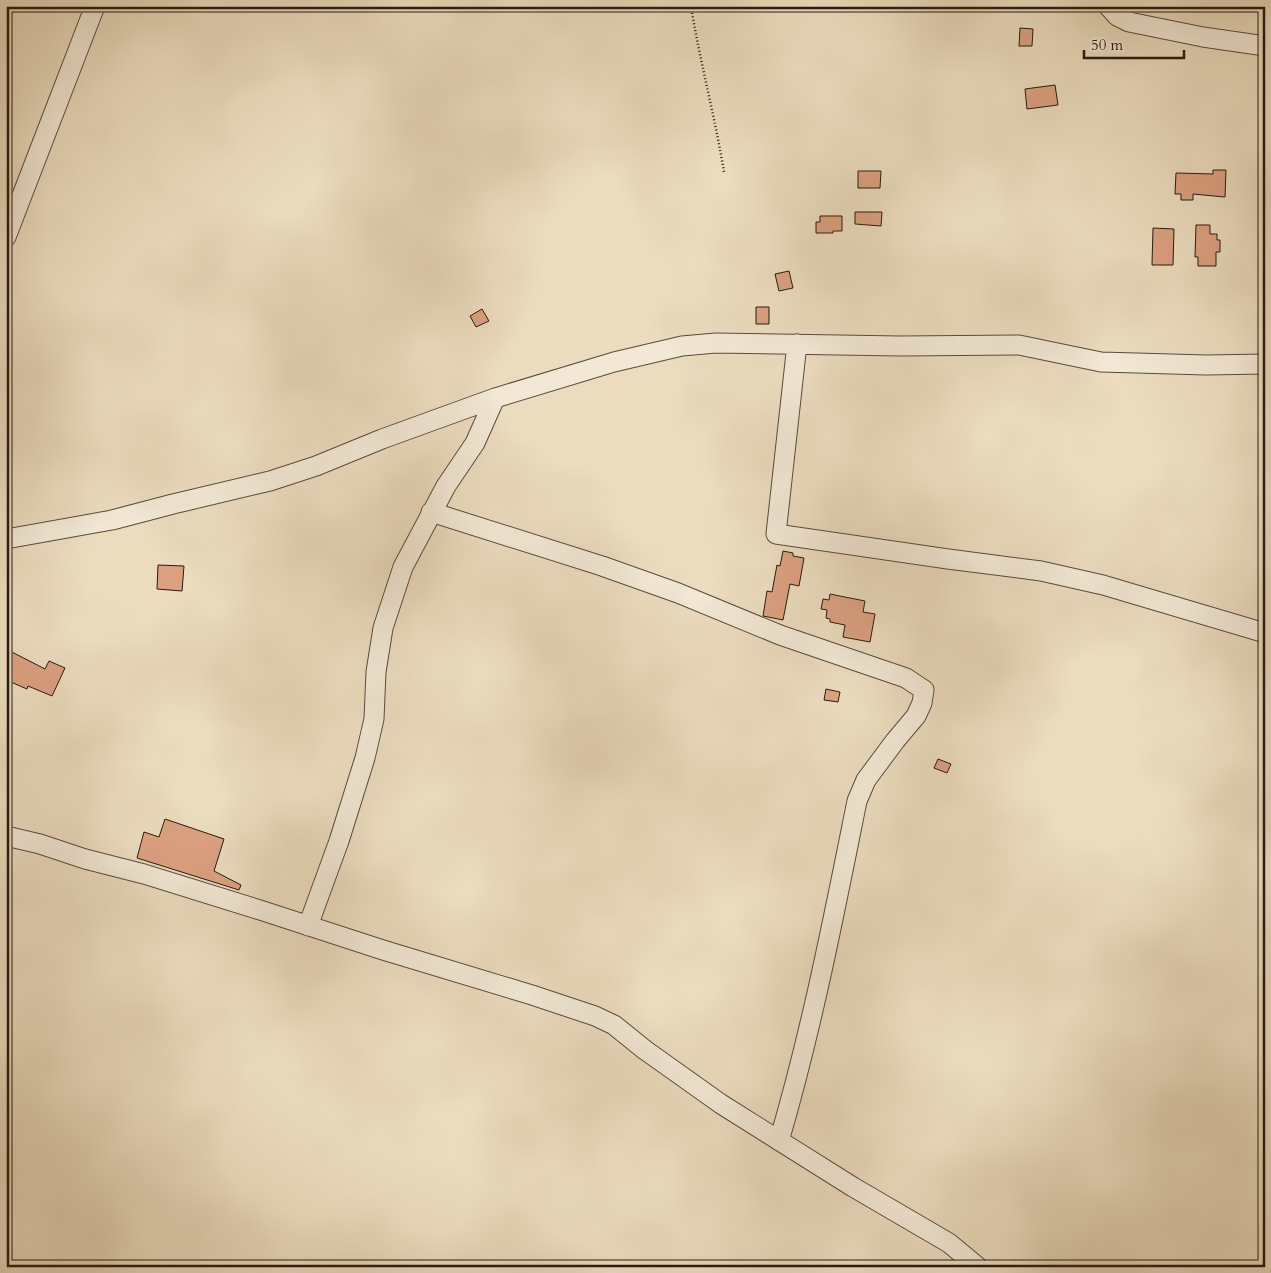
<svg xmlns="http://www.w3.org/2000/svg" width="1271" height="1273" viewBox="0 0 1271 1273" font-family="Cardo,serif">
<rect width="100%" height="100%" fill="#ebdcbe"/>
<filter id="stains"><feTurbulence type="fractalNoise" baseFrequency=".004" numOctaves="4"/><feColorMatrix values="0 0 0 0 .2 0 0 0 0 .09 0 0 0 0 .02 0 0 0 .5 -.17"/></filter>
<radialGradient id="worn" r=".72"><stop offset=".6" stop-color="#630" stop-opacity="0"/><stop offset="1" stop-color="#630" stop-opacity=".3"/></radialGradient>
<path fill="#dca181" stroke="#271b13" d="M1020,28l13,1 -1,17h-13z
M1055,85l3,20 -31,4 -2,-20z
M1213,170h13l-1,27 -32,-3v6h-12v-6h-6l1,-21 37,1z
M858,171h23l-1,17h-22z
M855,212h27l-1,14 -26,-2z
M820,216h22v15h-9v2h-17v-11h4z
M1196,225h14v9h7v6h3v12h-4v14h-18v-9h-3z
M1153,228l21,1 -1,36h-21z
M789,271l4,17 -14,3 -4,-17z
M756,307h13v17h-13z
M482,309l7,12 -13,6 -6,-11z
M783,551l10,2v3l11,2 -5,28 -9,-2 -7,36 -20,-4 4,-25 5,1 5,-27 3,1z
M158,565l26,1 -2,25 -25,-2z
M830,594l35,7 -2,11 12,2 -5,28 -27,-5 2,-12 -15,-3v-3l-4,-1 1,-8 -6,-1 2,-10 6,1z
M6,649l39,20 4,-8 16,7 -13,28 -24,-10 -1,3 -21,-9z
M826,689l14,3 -2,10 -14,-2z
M938,759l13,5 -4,9 -13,-5z
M165,819l59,20 -10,32 27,14 -2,5 -102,-32 7,-26 15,5z"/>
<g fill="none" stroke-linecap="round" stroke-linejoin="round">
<defs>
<path id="minor" d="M1108,6l9,10 12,6 74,15 62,9
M6,237l89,-231
M797,344l-21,190 172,25 93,12 62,14 162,48
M431,512l171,54 76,27 102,42 126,43 18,12 -2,13 -6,13 -21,25 -29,39 -9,21c-23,114 -45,228 -78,340
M6,539l106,-19 61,-16 97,-23 46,-15 66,-27 113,-41 119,-36 68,-16 34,-3 185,3 118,-1 82,17 105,3 59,-1
M6,836l34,8 45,15 59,15 116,36 123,40 149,45 63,21 19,9 31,25 76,54 132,83 96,56 29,24
M308,926l31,-85 26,-83 9,-39 2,-47 7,-44 20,-61 43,-81 29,-43 20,-45"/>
</defs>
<use href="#minor" stroke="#584b3e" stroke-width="21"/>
<path stroke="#271b13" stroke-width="2.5" stroke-dasharray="1 2.5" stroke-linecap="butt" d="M691,6c9,56 24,111 33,166"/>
<use href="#minor" stroke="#f2e8d5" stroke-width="19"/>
</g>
<rect width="1271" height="1273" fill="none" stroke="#ebdcbe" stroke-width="25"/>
<rect x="8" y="8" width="1256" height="1258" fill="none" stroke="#271b13" stroke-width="2.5"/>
<rect x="12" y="12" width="1246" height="1248" fill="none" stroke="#271b13"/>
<path d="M1084 50v8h100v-8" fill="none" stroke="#271b13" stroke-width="2.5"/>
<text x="1091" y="50" font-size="15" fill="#271b13" stroke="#f2e8d5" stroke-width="4" paint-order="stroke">50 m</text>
<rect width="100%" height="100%" filter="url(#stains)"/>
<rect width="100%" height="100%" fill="url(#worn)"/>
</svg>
